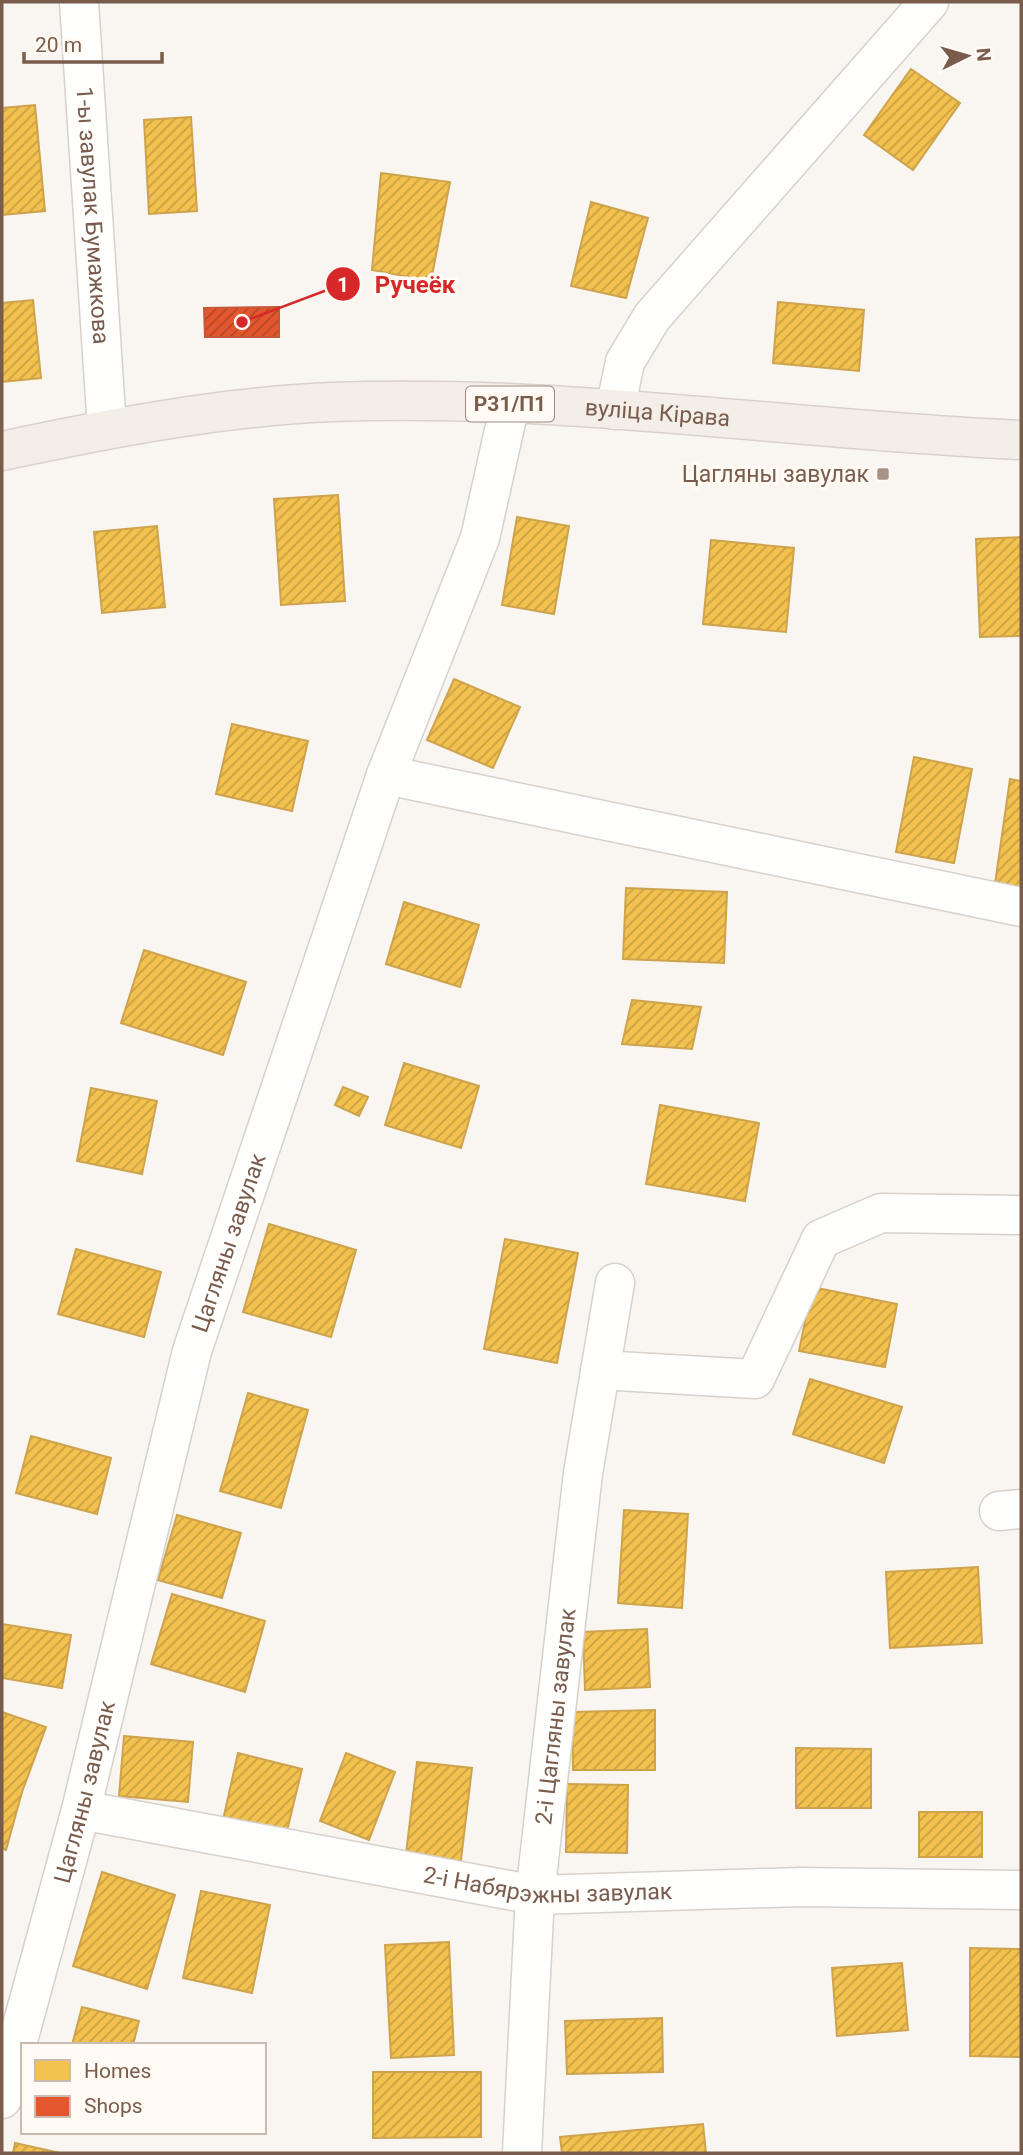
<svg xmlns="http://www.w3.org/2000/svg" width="1023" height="2155" viewBox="0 0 1023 2155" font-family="Roboto,sans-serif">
<defs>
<pattern id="homes-hatch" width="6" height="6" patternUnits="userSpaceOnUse" patternTransform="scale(1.75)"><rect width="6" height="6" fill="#f2c14e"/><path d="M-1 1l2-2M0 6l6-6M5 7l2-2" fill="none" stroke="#c9a043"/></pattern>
<pattern id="shops-hatch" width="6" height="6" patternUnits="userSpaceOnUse" patternTransform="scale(1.75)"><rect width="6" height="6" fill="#e4572e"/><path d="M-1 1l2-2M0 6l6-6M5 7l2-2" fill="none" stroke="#b44828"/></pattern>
</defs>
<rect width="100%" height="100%" fill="#f9f5f0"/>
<path fill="url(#homes-hatch)" stroke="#cea34e" stroke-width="2" d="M911,69l49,34 -47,67 -49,-35z
M35,105l10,106 -43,4v-107z
M191,117l6,94 -48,3 -5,-94z
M381,173l69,9 -19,99 -59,-11z
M591,202l57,16 -22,80 -55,-12z
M33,300l8,78 -39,4v-79z
M778,302l86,8 -5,61 -86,-8z
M338,495l7,106 -64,4 -7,-106z
M517,517l52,9 -15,88 -52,-9z
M157,526l8,81 -63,6 -8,-81z
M1021,537v99l-41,1 -4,-98z
M711,540l83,8 -8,84 -83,-8z
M454,679l66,28 -27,61 -66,-28z
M232,724l76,17 -16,70 -76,-17z
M914,757l58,12 -18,94 -58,-11z
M1010,779l11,2v107l-26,-4z
M626,888l101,4 -3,71 -101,-4z
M404,902l75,23 -19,62 -74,-23z
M144,950l102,32 -23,73 -102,-32z
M632,1000l69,7 -9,42 -70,-5z
M404,1063l75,23 -18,62 -76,-23z
M343,1087l25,10 -9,19 -24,-11z
M91,1088l66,13 -15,73 -65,-13z
M660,1105l99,18 -14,78 -99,-17z
M269,1224l87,26 -25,87 -88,-25z
M505,1239l73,14 -21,110 -73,-14z
M76,1249l85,23 -17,65 -86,-23z
M812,1287l85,17 -12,63 -86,-16z
M810,1379l92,28 -18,56 -91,-29z
M248,1393l60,17 -27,98 -61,-17z
M31,1436l80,22 -14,56 -81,-21z
M624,1510l64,4 -6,94 -64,-5z
M177,1515l64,18 -19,65 -64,-18z
M978,1567l4,76 -92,5 -4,-76z
M172,1594l93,27 -20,71 -94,-28z
M2,1624l69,11 -9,53 -60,-10z
M647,1629l3,58 -65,3 -2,-58z
M655,1710v60h-82l-1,-58z
M2,1712l44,15 -24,65 -16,58 -4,-2z
M124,1736l69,6 -5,60 -69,-6z
M796,1748l75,1v59h-75z
M238,1753l64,16 -16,66 -63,-15z
M346,1753l49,19 -26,68 -49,-19z
M417,1762l55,6 -12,100 -55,-6z
M567,1784l61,1 -1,68 -61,-1z
M919,1812h63v45h-63z
M102,1872l73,23 -28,94 -74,-23z
M201,1891l69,14 -18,88 -69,-15z
M449,1942l5,113 -63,3 -6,-113z
M970,1948l51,1v108l-51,-1z
M902,1963l6,67 -71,6 -5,-68z
M82,2007l57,14 -6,24h-61z
M662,2018l1,54 -96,2 -2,-53z
M373,2072h108v65l-108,1z
M703,2124l3,29h-144l-2,-16z
M15,2143l45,10h-47z"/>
<path fill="url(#shops-hatch)" stroke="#c45837" stroke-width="2" d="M279,307v30h-74l-1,-29z"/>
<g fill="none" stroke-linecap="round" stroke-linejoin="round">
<defs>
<g id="minor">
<path id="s1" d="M79,2l28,427"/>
<path d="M615,410l10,-48 27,-45 277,-315"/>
<path d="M386,775l635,132"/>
<path d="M600,1370l155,9 66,-140 60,-26 140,2"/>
<path d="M999,1511l22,-2"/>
<path id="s2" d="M81,1810l454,85 266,-8 220,3"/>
<path id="s3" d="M2,2099l79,-289 111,-459 194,-576 94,-237 30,-134"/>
<path id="s4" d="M522,2153l13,-258 48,-422 32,-190"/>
</g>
<g id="major">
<path id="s5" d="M2,451c108,-23 218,-44 329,-49 230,-9 460,28 690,38"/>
</g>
</defs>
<use href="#minor" stroke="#d7d1cb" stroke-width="41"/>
<use href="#major" stroke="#dad1cc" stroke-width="41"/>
<use href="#minor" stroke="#fefefd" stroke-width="38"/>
<use href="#major" stroke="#f3eee8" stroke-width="38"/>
</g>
<rect fill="#a69286" stroke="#fffaf3" stroke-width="2.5" x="876" y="467" width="14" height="14" rx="3.5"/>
<g text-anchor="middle" stroke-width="7" stroke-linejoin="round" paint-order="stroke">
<rect fill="#fffaf3" stroke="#a28b7f" stroke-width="2" x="466" y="386.5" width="88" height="35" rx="5"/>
<g font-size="21" font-weight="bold" fill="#7a5c4d">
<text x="510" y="411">Р31/П1</text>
</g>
<g font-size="23" fill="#7a5c4d" stroke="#fffaf3">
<text dy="8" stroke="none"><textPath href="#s1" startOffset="214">1-ы завулак Бумажкова</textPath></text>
<text dy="8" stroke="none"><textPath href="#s5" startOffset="660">вуліца Кірава</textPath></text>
<text dy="8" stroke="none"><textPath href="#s3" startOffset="886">Цагляны завулак</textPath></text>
<text dy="8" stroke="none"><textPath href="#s4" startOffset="438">2-і Цагляны завулак</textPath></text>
<text dy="8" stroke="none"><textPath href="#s3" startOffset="318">Цагляны завулак</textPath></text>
<text dy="8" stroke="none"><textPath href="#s2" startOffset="474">2-і Набярэжны завулак</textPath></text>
</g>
<g font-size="23" fill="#7a5c4d" stroke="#fffaf3" text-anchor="end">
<text x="869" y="482">Цагляны завулак</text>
</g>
</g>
<path fill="none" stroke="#d62828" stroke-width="2.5" d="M242 322L343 284"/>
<g fill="#d62828" stroke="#fffaf3" stroke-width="2.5">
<circle cx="242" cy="322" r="7"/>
<circle cx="343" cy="284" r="18"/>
</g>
<g font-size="21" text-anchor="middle" font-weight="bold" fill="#fff">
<text x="343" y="292">1</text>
</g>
<g font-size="24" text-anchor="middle" font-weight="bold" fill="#d62828" stroke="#fffaf3" stroke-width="7" stroke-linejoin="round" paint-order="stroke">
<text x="415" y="293">Ручеёк</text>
</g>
<rect width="1023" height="2155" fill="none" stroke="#7a5c4d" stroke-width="7"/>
<rect x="21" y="2043" width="245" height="91" fill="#fffaf3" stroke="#cabbb1" stroke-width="2"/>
<rect x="35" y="2060" width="35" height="21" fill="#f2c14e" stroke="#cabbb1" stroke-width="2"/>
<text x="84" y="2078" font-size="21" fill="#7a5c4d">Homes</text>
<rect x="35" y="2096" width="35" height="21" fill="#e4572e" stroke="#cabbb1" stroke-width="2"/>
<text x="84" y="2113" font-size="21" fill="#7a5c4d">Shops</text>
<g transform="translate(967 56) rotate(85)" stroke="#fffaf3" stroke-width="5" paint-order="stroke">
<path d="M0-5L12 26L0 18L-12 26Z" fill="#7a5c4d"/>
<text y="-10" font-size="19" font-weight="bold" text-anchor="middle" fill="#7a5c4d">N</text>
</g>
<path d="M24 52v10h138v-10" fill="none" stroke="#7a5c4d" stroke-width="3.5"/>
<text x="35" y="52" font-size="21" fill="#7a5c4d" stroke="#fffaf3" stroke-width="5" paint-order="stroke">20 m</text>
</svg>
